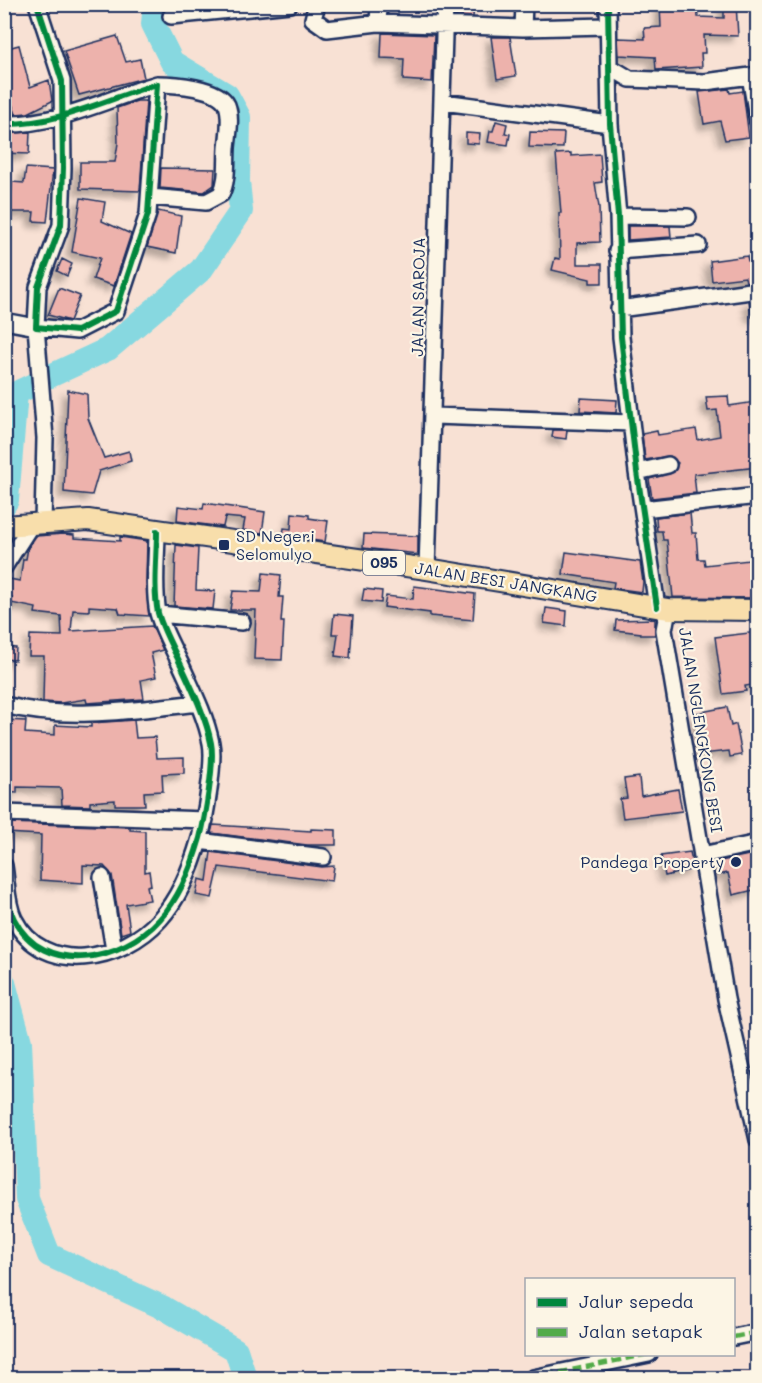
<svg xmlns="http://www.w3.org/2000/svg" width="762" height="1383" viewBox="0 0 762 1383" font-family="Mali,sans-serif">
<defs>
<filter id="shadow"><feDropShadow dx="-5.5" dy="5.5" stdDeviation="3" flood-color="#0004"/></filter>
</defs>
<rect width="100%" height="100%" fill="#f8e1d4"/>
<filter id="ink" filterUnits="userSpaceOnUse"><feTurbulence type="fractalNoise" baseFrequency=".0167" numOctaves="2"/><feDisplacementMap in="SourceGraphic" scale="12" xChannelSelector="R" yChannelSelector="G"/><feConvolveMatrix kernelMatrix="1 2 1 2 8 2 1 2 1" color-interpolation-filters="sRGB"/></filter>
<g filter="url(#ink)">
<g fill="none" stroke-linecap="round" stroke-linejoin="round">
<path stroke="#87d8e0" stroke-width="24" d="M48,377l60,-28 93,-79 40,-59 -3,-30 1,-64 -12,-22 -55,-33 -19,-38 2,-20
M4,505l3,-5 9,-107 19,-9
M4,983l16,59 7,157 22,56 115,53 72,42 9,28"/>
</g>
<path fill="#edb2ac" stroke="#1b2f5e" stroke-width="1.5" filter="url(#shadow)" d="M457,4h17l-1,13 -17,-1z
M660,4h37l1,13 26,1v-14h12l2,32 -34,-1 1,18h-4l1,14 -46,3 -1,-13 -36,-2 -1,-17 27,1 -1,-11 17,-1z
M382,33l52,2 -2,47 -29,-2 1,-21 -23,-1z
M117,36l9,26 14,-3 4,19 -65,17 -15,-44z
M491,37h19l6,39 -19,3z
M19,45l11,42 19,-7 3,21 -24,12 -12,1 -9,-23 -3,1v-43z
M729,89l1,4 13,-2 6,46 -24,3 -5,-19 -16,3 -5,-32z
M137,101h9l-6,90 -60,-2v-27h35l3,-19 -1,-35z
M496,121l11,3 -2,9 5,1 -2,11 -20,-3 2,-11h3z
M30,132l-1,22 -25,-1v-19z
M530,132l34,1 -1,15 -34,-1z
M466,133l14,1 -1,10 -13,-1z
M571,153v3l29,-2 2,28 -7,1 4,24 1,35 -23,1v21h25v19h-12v-4l-38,-9 3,-12 5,1 -1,-46h2l-5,-59z
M26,168l27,2 -6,52 -14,-1 1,-9h-30v-13h7l1,-17 12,1z
M161,168l54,1 -1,16 -10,7 -44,-4z
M81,198l24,4 -3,19 29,13 -17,52 -21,-7 7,-21 -28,-6z
M158,211l23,5 -5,37 -29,-6z
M628,226h42l1,11 -43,3z
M747,256l1,5 10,-1v20l-12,2 -1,-5 -33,4 -2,-20z
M62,259l10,5 -5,12 -10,-5z
M59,288l21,8 -10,25 -22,-6z
M758,300v17h-6l-3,-16z
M68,390l19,4 1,24 16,40 25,-7 2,10 -32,10 -7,24 -28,-3z
M728,396l1,10 26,-4 3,65 -64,7 2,19 -44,5 -3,-19 25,-7 4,-9 -8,-7 -25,4 -3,-26 15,-3 1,4 38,-6 2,11 22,-4 -3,-26 -9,1 -2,-14z
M581,398l36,2 -1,13 -36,-2z
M553,430h14l-1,9 -14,-2z
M204,503l61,9 -3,21 -19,-3 2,-11 -20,-2 -2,10 -46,-6 1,-15 25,3z
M292,513l17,2v3l19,3 -3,21 -42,-6 1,-8 7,1z
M690,513l2,20h4l2,26h6l1,6 53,-6v39l-85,-1 -6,-57h-4l-1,-9h-5l-1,-14z
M64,534l10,1v3l46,3v-4l27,4 -1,42 3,33 -29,-2 -2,-6 -29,-2v5l-16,-1 -2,21 81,-5 11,24 -12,3 5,24 -15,3 3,19 -57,4 -1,-4 -25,4 -18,-1 1,-46h-15l1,-21 32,1 -1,-20 -26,-3 1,-5 -25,-5 1,-5 -8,-2v-18l16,3 3,-22h3l2,-11 8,-12z
M364,534l54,2v18l-55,-6z
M176,545l22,3 -2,42 19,1 -2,18 -39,-3z
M566,552l74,10 3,20 -1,10 -29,-4 1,-6 -51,-8z
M263,573l18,2 -2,22h4l-2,25h3l-2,38 -28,-1 2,-49h-26l3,-19 28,1z
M414,586l61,8 -2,26 -43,-4v-3l-46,-6 2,-11 27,3z
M364,589l18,2 -1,12 -19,-2z
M546,608l21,3 -1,15 -22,-3z
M334,614l19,2 -3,42 -15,-2 3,-22h-6z
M655,619v16h-14v-2l-26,-3 1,-10z
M758,632v52l-13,2 1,5 -23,3 -8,-57z
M4,647l12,1 -1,12 -11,-1z
M727,707l4,19 5,-2 6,31 -12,2 -1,-6 -27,3 -6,-41z
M4,720l22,1 -1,12 30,2v-10l36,2v-4l43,-3 2,18 19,-1 2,21 27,-1v16l-22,1 1,17 -19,1 1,13h-30v-5l-25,2v4l-28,-1 -1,-17 -44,-1v6l-13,-1z
M639,777l2,19 37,-7 4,22 -59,7 -3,-19 7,-1 -3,-19z
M7,823l123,4v3l15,1v41l4,-1 2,14 -4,1 3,14 -24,4 4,27 -9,3 -9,-59 -8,-9 -21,-1v18l-43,-3 1,-45 -35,-2z
M213,825l98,6v-2l25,1v15h-29l-96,-12z
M211,852l111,15 12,-1 -2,15 -113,-14 -7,31 -16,-3 3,-16 8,2z
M690,852l4,17 -29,7 -4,-20z
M758,853v36l-25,6 -5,-22 -10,2 -2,-13z"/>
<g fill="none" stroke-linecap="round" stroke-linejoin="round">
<defs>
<path id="minor" d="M317,4l-4,15 14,10 51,-6 145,5 84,-2
M608,4l2,120 8,92 3,121 16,135 20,135
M171,16l119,-12
M378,23l1,-19
M523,28l1,-24
M610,67l20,12 75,3 53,-7
M750,76l8,46
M443,102l167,22
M4,124c53,1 103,-25 153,-40l-9,130 -32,97 -39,20 -41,-4 2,-40 23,-62 2,-57 -1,-87 -25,-77
M150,197l56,5 15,-8c7,-14 5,-31 6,-46 1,-13 5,-30 0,-43 -8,-18 -53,-21 -70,-21
M618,216l70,1
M617,251l81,-6
M619,309l139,-19
M4,321l32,6 9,111 -2,85
M434,416l197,7
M637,472l31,-7
M643,509l115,-13
M4,567l27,-42
M427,569l18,-565
M668,609l-4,21 62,369 32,141
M159,614l83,8
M4,705c63,16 131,5 194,-2
M4,813l201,7
M199,841l124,16
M702,855l56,-12
M4,866c3,17 2,37 10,53 30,59 109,42 146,0 20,-22 32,-53 40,-81 5,-19 15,-76 11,-95 -5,-26 -18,-52 -29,-76 -8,-17 -19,-36 -24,-54 -5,-26 -1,-56 -1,-82
M102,877l12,73
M734,1337l24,-5
M533,1378l116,-24"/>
<path id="major" d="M4,526l84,-6 339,49 241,40 90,1"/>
</defs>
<use href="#minor" stroke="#1b2f5e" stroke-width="20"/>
<use href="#major" stroke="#1b2f5e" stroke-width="24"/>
<use href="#minor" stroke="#fcf5e5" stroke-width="15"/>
<use href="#major" stroke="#f8deab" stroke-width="20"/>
<path stroke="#52ab49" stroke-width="4.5" stroke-dasharray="9 4.5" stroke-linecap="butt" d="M734,1337l24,-5
M533,1378l116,-24"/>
<defs>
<path id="cycleway" d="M608,4l2,120 8,92 3,121 16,135 20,135
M4,124c53,1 103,-25 153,-40l-9,130 -32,97 -39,20 -41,-4 2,-40 23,-62 2,-57 -1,-87 -25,-77
M4,866c3,17 2,37 10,53 30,59 109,42 146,0 20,-22 32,-53 40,-81 5,-19 15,-76 11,-95 -5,-26 -18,-52 -29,-76 -8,-17 -19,-36 -24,-54 -5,-26 -1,-56 -1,-82"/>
</defs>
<use href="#cycleway" stroke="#fcf5e5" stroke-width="10"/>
<use href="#cycleway" stroke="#00873e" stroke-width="6"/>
</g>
</g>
<g fill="#1b2f5e" stroke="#fcf5e5" stroke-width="2">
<rect x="218" y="539" width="12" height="12" rx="3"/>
<circle cx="736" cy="862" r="6"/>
</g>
<g text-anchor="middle" stroke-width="4.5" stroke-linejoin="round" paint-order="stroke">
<rect fill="#fcf5e5" stroke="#5e6a86" stroke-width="1.5" x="363" y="551" width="42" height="24" rx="4.5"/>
<g font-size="15" font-weight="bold" fill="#1b2f5e">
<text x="384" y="568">095</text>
</g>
<g font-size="16" fill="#1b2f5e" stroke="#fcf5e5">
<text transform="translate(418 297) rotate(-89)" y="6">JALAN SAROJA</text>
<text transform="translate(506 582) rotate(9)" y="6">JALAN BESI JANGKANG</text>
<text transform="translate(701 730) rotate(81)" y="6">JALAN NGLENGKONG BESI</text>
</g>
<g font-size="16" fill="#1b2f5e" stroke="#fcf5e5" text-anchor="start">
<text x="236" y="542">SD Negeri<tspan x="236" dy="18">Selomulyo</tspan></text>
<text x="724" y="868" text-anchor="end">Pandega Property</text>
</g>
</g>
<rect width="762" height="1383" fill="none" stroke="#fcf5e5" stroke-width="24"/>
<rect x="12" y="12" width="738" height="1359" fill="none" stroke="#1b2f5e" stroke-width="2" filter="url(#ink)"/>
<rect x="525" y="1278" width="210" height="78" fill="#fcf5e5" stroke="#a2a6af" stroke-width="1.5"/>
<rect x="537" y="1298" width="30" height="9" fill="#00873e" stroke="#a2a6af" stroke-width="1.5"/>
<text x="579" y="1308" font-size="18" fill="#1b2f5e">Jalur sepeda</text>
<rect x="537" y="1328" width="30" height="9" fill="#52ab49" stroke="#a2a6af" stroke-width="1.5"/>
<text x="579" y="1338" font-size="18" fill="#1b2f5e">Jalan setapak</text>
</svg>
